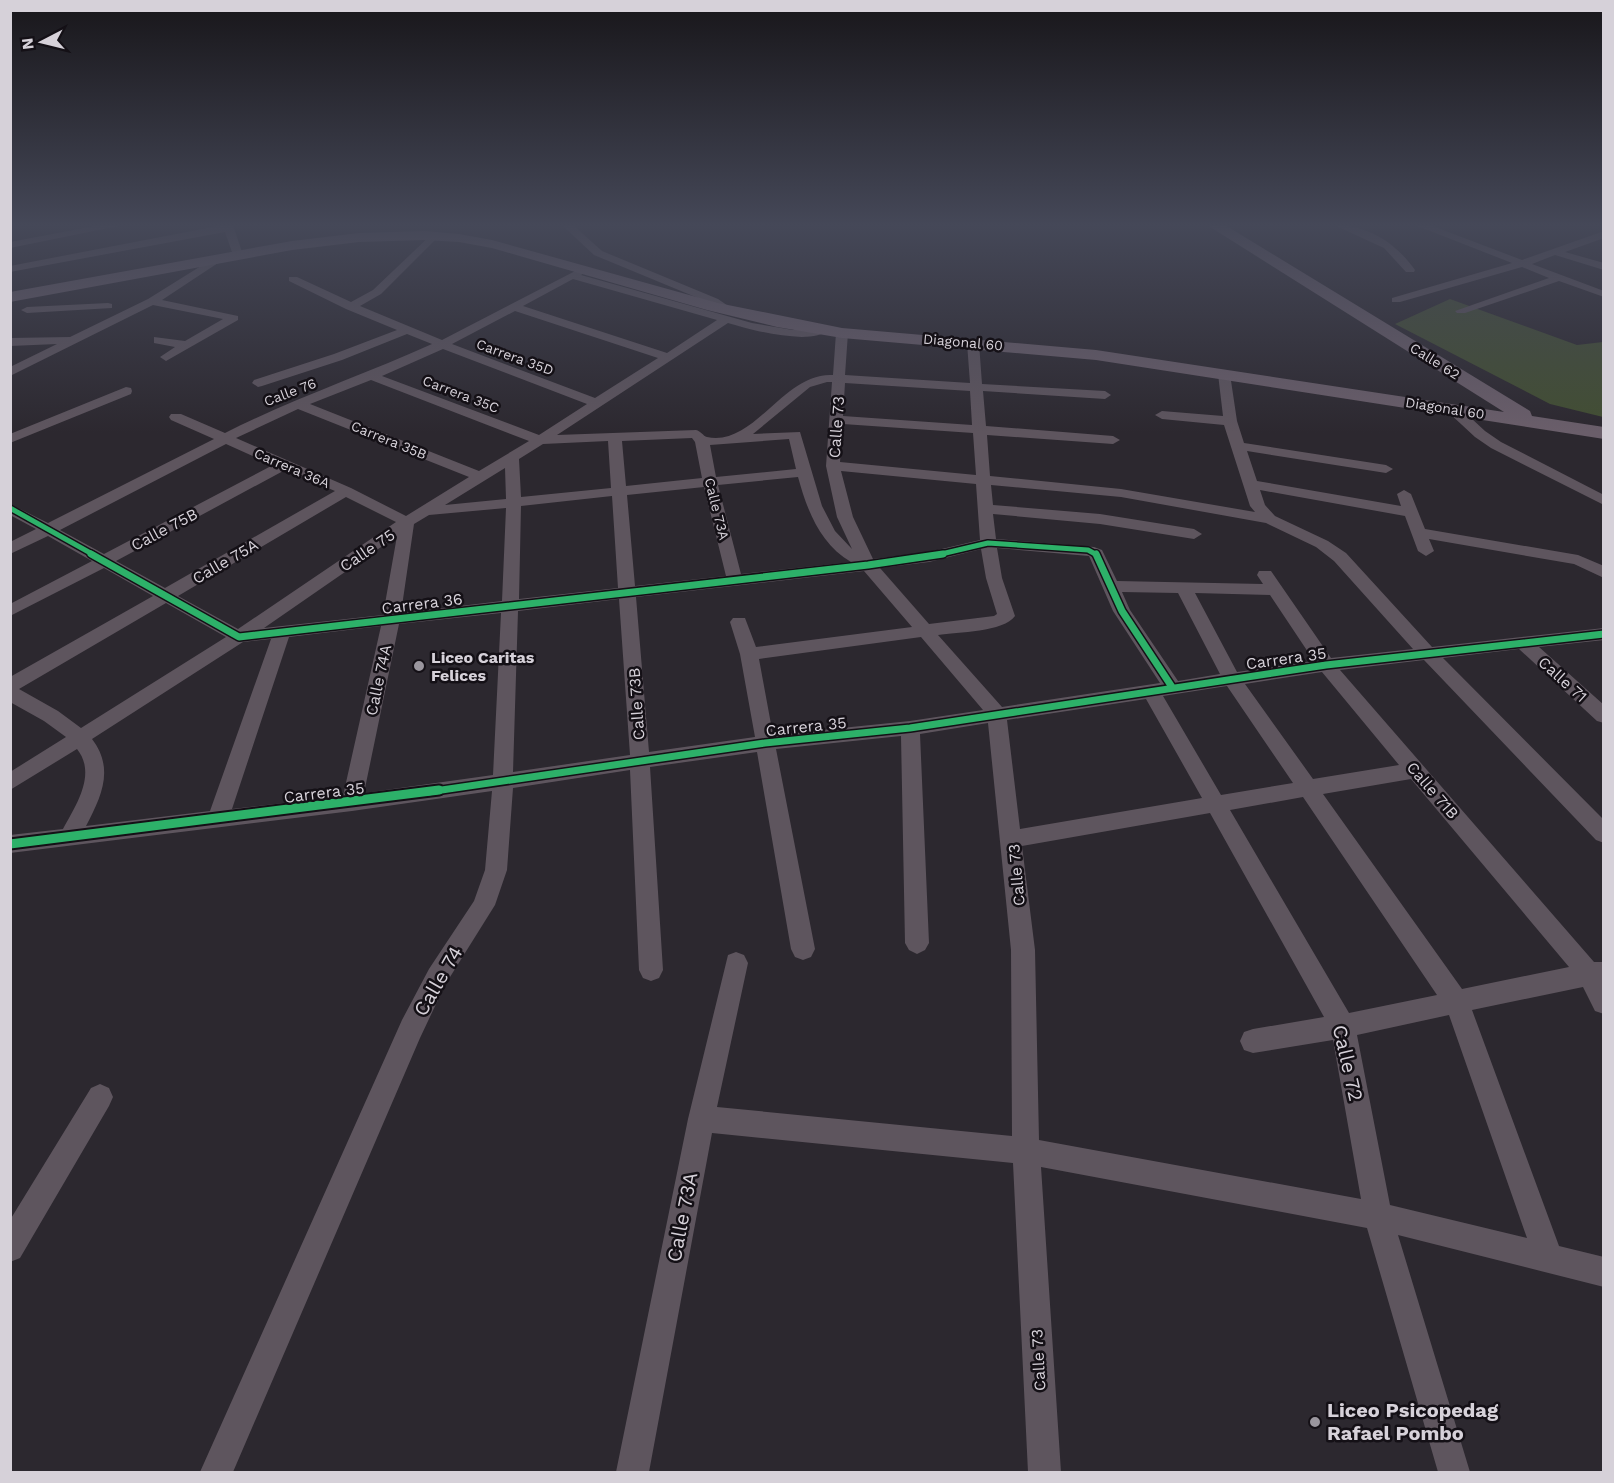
<svg xmlns="http://www.w3.org/2000/svg" width="1614" height="1483" viewBox="0 0 1614 1483" font-family="'Work Sans',sans-serif">
<rect width="100%" height="100%" fill="#2c282f"/>
<path fill="#424e32" d="M1450,299l127,46 26,-3v75l-53,-13 -155,-80z"/>
<g fill="none" stroke-linecap="round" stroke-linejoin="round">
<path fill="#5e555e" fill-rule="evenodd" d="M100,225h23l-113,23v-6z
M223,225h10l10,30 -1,2 -9,-2 -8,-23 -215,40v-6z
M562,225h11l29,26 116,48 19,13 -6,3 -21,-12 -116,-48z
M1334,225c34,0 62,18 81,45l-1,2h-8l-22,-24z
M1415,225h15l92,35 82,-29v7l-39,14 39,11v7l-49,-15 -23,9 72,27v6l-45,-16 -94,32h-8l-2,-2 94,-33 -27,-11 -122,35h-8v-4l120,-35z
M433,233l5,3 -1,2 -56,56 -21,12 82,34 141,-73 5,3 -7,5 171,48 41,7 30,-4 6,4c-19,16 -78,0 -101,-7l-171,112 139,-5c5,1 7,6 11,7 48,10 76,-65 126,-62l3,-42 6,-4 6,4 -3,42 125,8 -3,-40 6,-4 6,4 3,41 123,7 6,4 -6,4 -122,-8 3,35 127,10 7,4 -7,4 -126,-9 3,41 131,13 134,23 -5,-6 -26,-81 -62,-6 -7,-4 7,-4 61,5 -5,-42 6,-4 6,4 7,47 7,22 142,22 7,4 -7,4 -139,-22 10,30 144,25 -4,-12 7,-4 7,4 14,35 153,26 26,11v12l-30,-14 -145,-25 5,12 -8,5 -8,-5 -13,-35 -145,-26 5,15 10,11 53,25 18,12 86,94 172,-19v12l-65,7 65,58v18l-7,-2 -78,-72 -76,9 161,162v23l-8,-3 -172,-180 -84,10 254,292h10v52l-9,-3 -12,-24 -111,23 87,236 45,11v30l-206,-52 72,237h-32l-71,-244 -326,-61 20,305h-33l-15,-309 -301,-30 -63,339h-33l72,-353 40,-164 8,-3 8,3 4,8 -31,144 295,29 -1,-186 -23,-227 -68,11 9,209 -4,7 -8,4 -8,-4 -4,-7 -4,-207 -125,13 39,200 -4,8 -8,3 -8,-3 -4,-8 -34,-197 -107,15 13,203 -4,8 -8,3 -8,-3 -4,-8 -9,-200 -117,18 -6,82 -12,35 -50,80 -25,53 -187,434h-33l202,-452 27,-51 45,-68 11,-31 7,-79 -140,20 -342,42v-18l53,-6c13,-24 34,-55 14,-80l-67,41v-18l56,-35 -22,-16 -34,-19v-25l143,-81 -49,-28 -94,48v-12l82,-43 -44,-25 -38,18v-12l26,-13 -26,-14v-11l38,19 166,-84 -43,-19 -2,-3 2,-3h10l44,19c67,-34 138,-58 207,-89l-25,-10 -65,26 -80,26 -4,1 -6,-4 2,-3 80,-26 63,-24 -51,-21 -57,-28v-4h8l54,25 22,-12zM573,279l144,41 -50,33 -144,-47zM515,311l143,47 -63,40 -143,-54zM443,349l144,55 -48,31 -157,-59zM371,380l158,61 -50,30 -169,-67zM827,382h5l-6,84 11,51 15,32 -17,-18 -13,-25 -22,-74 -47,2 57,-47zM845,383l125,8 2,34 -129,-9zM298,409l171,68 -63,39 -55,-28 -115,-50zM843,424l130,9 3,42 -136,-13zM692,438l3,4 7,36 -76,8 -4,-45zM789,439l7,30 -80,8 -6,-32zM608,441l3,47 -90,9 -2,-38 24,-15zM226,444l47,21 -169,89 -44,-24zM505,468l1,31 -61,6zM285,470l50,21 -170,97 -49,-27zM841,471l135,13 4,56 -51,12 -56,7 -20,-42zM798,477c9,33 22,67 53,85l-110,12 -23,-89zM991,485l130,12 145,26 50,24 18,14 79,88 -82,9 -60,-87h-12l-2,4 6,9 -146,-3 -15,-31 -8,-3 -98,-8 -3,-25 107,10 94,15 8,-5 -8,-5 -94,-15 -107,-9zM704,487l22,89 -91,10 -8,-91zM612,496l6,92 -99,11 2,-93zM346,497l50,25 -158,107 -60,-33zM506,508l-4,93 -101,12 13,-89 15,-9zM397,536l-14,79 -119,13zM997,548l92,8 24,55 47,72 -158,24 -64,-72c19,-3 66,-3 77,-19l-13,-38zM981,549l5,29 11,36 -3,2 -65,8 -49,-56 49,-6zM864,571l48,56 -156,20 -11,-29h-12l-3,4 10,32 15,83 -106,15 -13,-155zM1122,592l56,1 42,81 -42,7 -48,-71zM1195,593l75,2 44,66 -77,11zM619,599l11,156 -117,17 5,-161zM166,603l60,34 -145,91 -23,-17 -39,-22zM501,613l-8,162 -129,18 35,-169zM381,626l-38,170 -111,13 57,-172zM921,637l62,73 -73,11 -137,14 -14,-76zM271,639l-61,172 -124,15c15,-29 29,-57 6,-87l151,-97zM1322,672l77,93 -86,14 -68,-95zM1227,686l66,97 -72,12 -58,-99zM1146,699l56,99 -182,31 -13,-109zM1411,779l158,188 -107,22 -139,-195zM1303,797l134,198 -88,18 -119,-203zM1210,813l114,204 -71,12 -9,3 -4,9 4,9 9,3 80,-13 28,159 -322,-59 -4,-190 -13,-104zM1449,1015l78,223 -137,-33 -33,-170z
M217,256l5,3 -1,2 -59,39 76,16v4l-72,41 -6,-4 15,-10 -21,-4v-6l31,4 38,-22 -70,-14 -143,71v-9l47,-23 -47,2v-8l60,-1 78,-38z
M108,303l4,1v4l-85,5 -6,-3 6,-3z
M126,387l5,1 1,3 -1,3 -121,49v-9z
M1453,405l5,1 27,25 16,11 103,53v10l-113,-57 -16,-11 -27,-25 -2,-3 2,-3z
M100,1084l9,4 4,9 -4,9 -89,152 -10,4v-42l81,-132z"/>
<path fill="#6a5e6a" fill-rule="evenodd" d="M1207,225h18l305,186 2,5 72,11v12l-508,-79 -254,-22 -65,-11 -70,-17 -215,-62 -33,-6 -34,-2 -66,2 -67,8 -282,52v-10l282,-51 67,-8 66,-2 34,3 33,6 226,63 124,25 254,22 408,62z"/>
<defs>
<path id="cycleway-far2" d="M10,508l84,47
M937,555l51,-12 100,7 9,5"/>
<path id="cycleway-far1" d="M91,554l148,83 629,-72 75,-11
M1096,554l26,57 50,76
M428,792l337,-49 145,-15 416,-63 278,-31"/>
<path id="cycleway" d="M10,844l429,-54"/>
</defs>
<use href="#cycleway-far2" stroke="#141016" stroke-width="8"/>
<use href="#cycleway-far1" stroke="#141016" stroke-width="10"/>
<use href="#cycleway" stroke="#141016" stroke-width="13"/>
<use href="#cycleway-far2" stroke="#2db169" stroke-width="5"/>
<use href="#cycleway-far1" stroke="#2db169" stroke-width="7"/>
<use href="#cycleway" stroke="#2db169" stroke-width="9"/>
</g>
<linearGradient id="sky" x2="0" y2="1"><stop stop-color="#18161a"/><stop offset="0.52" stop-color="#454858"/><stop offset="1" stop-color="#454858" stop-opacity="0"/></linearGradient>
<rect width="1614" height="433" fill="url(#sky)"/>
<g fill="#9a969e" stroke="#141016" stroke-width="2">
<circle cx="419" cy="666" r="6"/>
<circle cx="1315" cy="1422" r="6"/>
</g>
<g text-anchor="middle" stroke-width="5" stroke-linejoin="round" paint-order="stroke">
<g font-size="14" fill="#d6d1d9" stroke="#141016">
<text transform="translate(963 342) rotate(5)" y="5">Diagonal 60</text>
<text transform="translate(515 357) rotate(20)" y="5">Carrera 35D</text>
<text transform="translate(1435 361) rotate(32)" y="5">Calle 62</text>
<text transform="translate(290 392) rotate(-21)" y="5">Calle 76</text>
<text transform="translate(461 394) rotate(21)" y="5">Carrera 35C</text>
<text transform="translate(1445 408) rotate(9)" y="5">Diagonal 60</text>
<text transform="translate(389 440) rotate(22)" y="5">Carrera 35B</text>
<text transform="translate(292 468) rotate(23)" y="5">Carrera 36A</text>
<text transform="translate(717 509) rotate(76)" y="5">Calle 73A</text>
</g>
<g font-size="16" fill="#d6d1d9" stroke="#141016">
<text transform="translate(836 427) rotate(-86)" y="6">Calle 73</text>
<text transform="translate(164 529) rotate(-28)" y="6">Calle 75B</text>
<text transform="translate(367 550) rotate(-34)" y="6">Calle 75</text>
<text transform="translate(225 561) rotate(-30)" y="6">Calle 75A</text>
<text transform="translate(422 603) rotate(-7)" y="6">Carrera 36</text>
<text transform="translate(1286 658) rotate(-8)" y="6">Carrera 35</text>
<text transform="translate(1563 679) rotate(42)" y="6">Calle 71</text>
<text transform="translate(378 680) rotate(-78)" y="6">Calle 74A</text>
<text transform="translate(636 704) rotate(-94)" y="6">Calle 73B</text>
<text transform="translate(806 726) rotate(-6)" y="6">Carrera 35</text>
<text transform="translate(1433 790) rotate(49)" y="6">Calle 71B</text>
<text transform="translate(324 792) rotate(-7)" y="6">Carrera 35</text>
<text transform="translate(1016 875) rotate(-95)" y="6">Calle 73</text>
<text transform="translate(1038 1360) rotate(-93)" y="6">Calle 73</text>
</g>
<g font-size="16" font-weight="bold" fill="#d6d1d9" stroke="#141016" text-anchor="start">
<text x="431" y="663">Liceo Caritas<tspan x="431" dy="18">Felices</tspan></text>
</g>
<g font-size="20" fill="#d6d1d9" stroke="#141016">
<text transform="translate(438 981) rotate(-60)" y="7">Calle 74</text>
<text transform="translate(1348 1063) rotate(77)" y="7">Calle 72</text>
<text transform="translate(682 1217) rotate(-79)" y="7">Calle 73A</text>
</g>
<g font-size="20" font-weight="bold" fill="#d6d1d9" stroke="#141016" text-anchor="start">
<text x="1327" y="1417">Liceo Psicopedag<tspan x="1327" dy="23">Rafael Pombo</tspan></text>
</g>
</g>
<rect width="1614" height="1483" fill="none" stroke="#d6d1d9" stroke-width="24"/>
<g transform="translate(42 42) rotate(263)" stroke="#141016" stroke-width="4.5" paint-order="stroke">
<path d="M0-4.5L10 22L0 15L-10 22Z" fill="#d6d1d9"/>
<text y="-9" font-size="16" font-weight="bold" text-anchor="middle" fill="#d6d1d9">N</text>
</g>
</svg>
